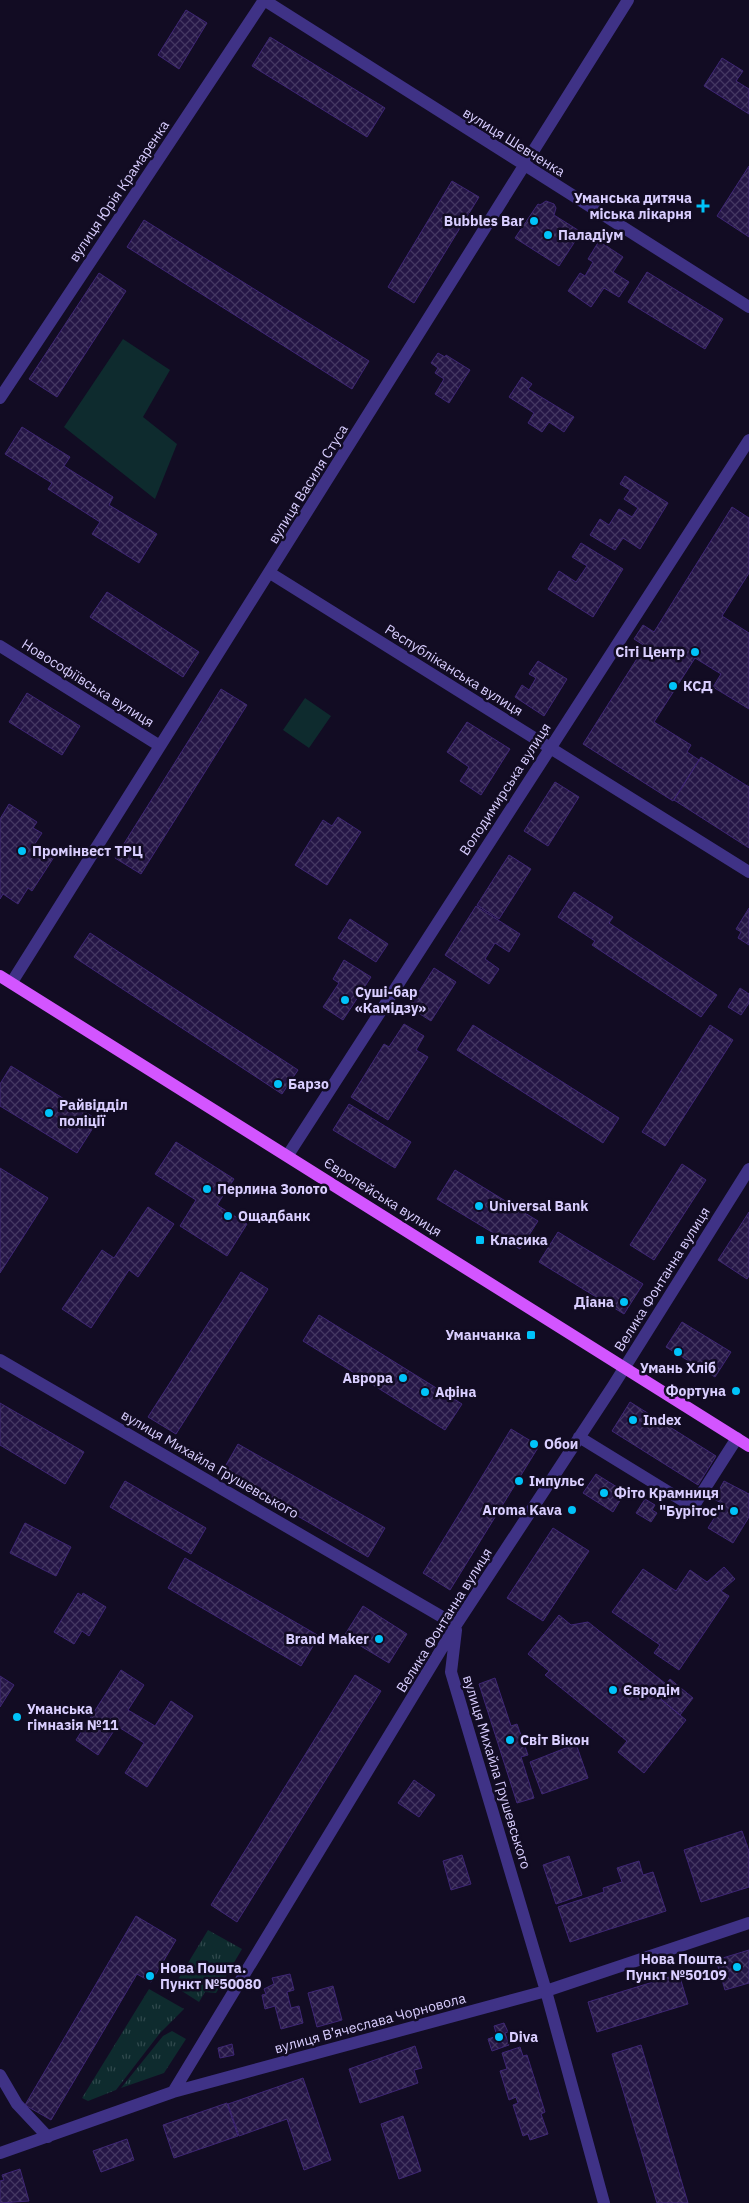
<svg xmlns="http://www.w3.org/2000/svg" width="749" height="2203" viewBox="0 0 749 2203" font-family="'IBM Plex Sans',sans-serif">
<defs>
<pattern id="grass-tufts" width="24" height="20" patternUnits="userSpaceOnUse" patternTransform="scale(1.25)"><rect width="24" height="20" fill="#0e2b2e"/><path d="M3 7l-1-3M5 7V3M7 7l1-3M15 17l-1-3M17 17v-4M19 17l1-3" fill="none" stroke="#30494d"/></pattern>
<pattern id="building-cross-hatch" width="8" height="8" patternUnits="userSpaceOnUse" patternTransform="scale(1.25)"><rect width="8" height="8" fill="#251646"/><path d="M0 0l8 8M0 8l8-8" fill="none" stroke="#443762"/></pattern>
</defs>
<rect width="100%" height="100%" fill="#120c23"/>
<path fill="url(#grass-tufts)" d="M208,1930l34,19 -26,44 -11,-1 -6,10 -25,-16z
M149,1989l35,20 -24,24 -44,57 -28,11 -6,-3z
M172,2031l14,8 -22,34 -43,15 42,-52z"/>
<path fill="#0e2b2e" d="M123,339l47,31 -27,47 34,27 -22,55 -91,-72z
M305,698l26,18 -22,32 -26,-18z"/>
<path fill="url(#building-cross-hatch)" stroke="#3e2674" d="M186,10l21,13 -28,46 -21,-14z
M270,37l115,71 -18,29 -115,-71z
M722,58l21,13 -7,10 13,8v25l-45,-28z
M749,166v71l-32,-21z
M452,181l27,16 -65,106 -26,-16z
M546,201l8,3 2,4 -2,7 27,17 -22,34 -44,-28 23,-34 2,1z
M144,220l225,141 -17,28 -225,-142z
M599,241l24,16 -10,15 16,10 -10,15 -15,-9 -13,19 -23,-16 12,-18 5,3 8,-14 -5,-3z
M647,272l76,47 -18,30 -77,-47z
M99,273l27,18 -69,106 -28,-18z
M438,353l7,4 1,-2 24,15 -21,33 -14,-9 9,-15 -9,-6 3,-5 -7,-5z
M522,377l10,7 -4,5 46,28 -10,15 -15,-10 -7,10 -14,-9 6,-10 -25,-16z
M22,427l48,30 -6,9 49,31 -4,8 48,29 -18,29 -47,-29 8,-12 -52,-33 4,-6 -47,-29z
M625,476l43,27 -28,46 -17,-11 -8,12 -25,-15 10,-16 9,6 10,-16 13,8 6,-9 -14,-9 6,-9 -10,-6z
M732,507l17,11v55l-27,43 27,17v76l-36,-22 8,-13 -26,-16 -41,64 37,23 -4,7 12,8 -26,41 -90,-57 62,-98 -11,-7 9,-14 11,7z
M581,543l42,26 -30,48 -45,-28 11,-18 17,11 11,-16 -15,-9z
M107,592l92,60 -16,25 -93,-60z
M538,661l29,18 -23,37 -29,-19 7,-12 7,5 7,-12 -7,-4z
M221,689l26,16 -106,169 -26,-16z
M27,693l53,33 -18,29 -53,-33z
M467,722l43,27 -29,46 -21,-14 9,-14 -22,-15z
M701,757l48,30v61l-75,-48z
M555,782l24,15 -31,49 -24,-15z
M9,804l28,18 -4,6 9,5 -8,12 20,12 -22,34 -4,-3 -10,16 -15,-10 -3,5v-80z
M338,817l23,15 -34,53 -32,-20 28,-45 9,6z
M509,855l22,14 -32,50 -22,-14z
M574,892l39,25 -4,6 108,72 -16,22 -109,-72 3,-4 -37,-24z
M476,906l44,28 -11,18 -14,-9 -10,16 14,10 -10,15 -44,-29z
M749,908v37l-11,-7 3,-6 -5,-3z
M350,919l38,25 -12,18 -38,-24z
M90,933l208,137 -16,24 -208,-137z
M344,960l27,17 -28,43 -20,-13 16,-24 -6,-4z
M434,968l22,14 -25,39 -22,-14z
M740,988l9,6v9l-8,12 -13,-8z
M404,1024l20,12 -8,14 12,7 -40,63 -37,-23 33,-53 5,3z
M473,1025l146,93 -16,25 -146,-93z
M710,1025l23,15 -68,106 -23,-14z
M11,1066l87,54 -21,33 -77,-47v-22z
M349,1104l62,38 -16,26 -62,-38z
M176,1142l58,37 -17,26 30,19 -20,32 -47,-30 16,-26 -41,-26z
M682,1164l24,16 -52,80 -24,-15z
M0,1168l48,30 -48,75z
M455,1170l83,51 -18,28 -83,-50z
M148,1207l26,17 -36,53 -9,-7 -38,58 -29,-19 40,-59 12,8z
M749,1212v64l-2,3 -29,-19z
M558,1232l85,52 -19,30 -85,-52z
M241,1272l27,17 -92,145 -28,-17z
M319,1315l143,89 -17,26 -142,-89z
M682,1322l49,30 -16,25 -49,-30z
M630,1402l86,54 -18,29 -86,-54z
M0,1403l84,49 -19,32 -65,-39z
M511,1429l28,17 -89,144 -27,-17z
M238,1444l147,84 -17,29 -146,-85z
M596,1474l29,18 -12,20 -30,-19z
M125,1481l81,47 -15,26 -81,-47z
M724,1481l25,13v23l-16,26 -25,-15 15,-24 -9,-5z
M645,1499l10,6 -3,5 5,3 -6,9 -15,-9z
M25,1523l46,24 -15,29 -46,-23z
M553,1528l36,23 -46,70 -36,-23z
M185,1558l134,78 -18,30 -133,-78z
M724,1567l11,12 -14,12 8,5 -50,74 -25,-17 6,-8 -48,-33 31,-43 33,22 14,-21 17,12z
M78,1593l4,3 1,-3 23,14 -17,29 -7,-5 -8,13 -20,-12z
M363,1606l44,28 -18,29 -45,-27z
M559,1615l12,10 17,-3 78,62 -9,12 29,24 -42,53 -26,-21 9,-11 -82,-66 4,-4 -21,-17z
M121,1670l23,15 -16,25 27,16 16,-25 22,15 -46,71 -22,-14 19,-30 -27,-17 -19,29 -22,-15z
M355,1675l26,16 -144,231 -26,-17z
M0,1676l14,9 -14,22z
M495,1678l16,48 6,-2 11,31 -7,2 13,41 -17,5 -38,-119z
M670,1679l23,19 -13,17 -23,-19z
M576,1744l12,34 -46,16 -12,-32z
M414,1780l21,15 -16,22 -21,-14z
M742,1831l7,20v36l-48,15 -17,-52z
M462,1855l9,29 -20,6 -8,-29z
M569,1856l13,39 -26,9 -13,-39z
M639,1861l4,14 10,-3 13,39 -96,31 -12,-35 46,-15 -1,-4 19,-6 -5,-14z
M136,1916l40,24 -25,42 -14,-8 -86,146 -26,-15z
M749,1950v33l-24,7 -9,-30z
M290,1974l4,16 -7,2 4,16 8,-2 4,17 -22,6 -6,-23 -10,3 -3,-14 4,-1 -2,-5 10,-5 -2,-6z
M679,1974l9,30 -91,28 -9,-30z
M333,1986l9,34 -25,7 -9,-34z
M504,2023l4,9 -3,1 4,12 -17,6 -4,-12 9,-3 -3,-10z
M232,2044l2,11 -14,3 -2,-10z
M641,2045l47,158h-31l-45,-149z
M415,2046l7,22 -8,2 4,13 -58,20 -11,-34z
M520,2047l3,9 4,-1 18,57 -4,2 7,20 -18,6 -2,-6 -5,2 -10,-31 5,-2 -2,-6 -7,3 -9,-29 7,-2 -5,-16z
M303,2078l28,82 -27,10 -17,-51 -48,17 -11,-32z
M227,2103l11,33 -64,22 -11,-33z
M403,2116l18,55 -22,8 -18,-55z
M127,2139l7,21 -33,12 -8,-21z
M20,2169l9,32 -29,2v-22l4,-1 -2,-5z"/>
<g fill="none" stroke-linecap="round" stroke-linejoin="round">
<path stroke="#3f3286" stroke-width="12" d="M264,0l485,307
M0,398l264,-398
M270,573l479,299
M0,646l160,100
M12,982l616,-982
M288,1155l461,-715
M0,1360l456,265
M579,1437l114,70 44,-69
M456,1630l-5,42 95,319 58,212
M0,2075l17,29 31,33
M173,2092l283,-467 157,-239 136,-217
M0,2153l173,-61 373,-101 203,-68"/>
<path stroke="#d355ff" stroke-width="12" d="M0,976l749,470"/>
</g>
<g fill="#00c3f9" stroke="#120c23" stroke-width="2">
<path d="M700.5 198.5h5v5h5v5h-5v5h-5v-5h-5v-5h5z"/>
<circle cx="534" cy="221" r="5"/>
<circle cx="548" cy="235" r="5"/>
<circle cx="695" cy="652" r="5"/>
<circle cx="673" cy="686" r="5"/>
<circle cx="22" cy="851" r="5"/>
<circle cx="345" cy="1000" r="5"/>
<circle cx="278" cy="1084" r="5"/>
<circle cx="49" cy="1113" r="5"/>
<circle cx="207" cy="1189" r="5"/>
<circle cx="479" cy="1206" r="5"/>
<circle cx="228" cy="1216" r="5"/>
<rect x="475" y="1235" width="10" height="10" rx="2.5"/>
<circle cx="624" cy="1302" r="5"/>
<rect x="526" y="1330" width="10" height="10" rx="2.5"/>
<circle cx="678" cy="1352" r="5"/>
<circle cx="403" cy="1378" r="5"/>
<circle cx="736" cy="1391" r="5"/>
<circle cx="425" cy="1392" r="5"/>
<circle cx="633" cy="1420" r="5"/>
<circle cx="534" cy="1444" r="5"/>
<circle cx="519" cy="1481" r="5"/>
<circle cx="604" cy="1493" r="5"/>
<circle cx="572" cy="1510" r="5"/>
<circle cx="734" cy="1511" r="5"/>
<circle cx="379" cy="1639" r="5"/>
<circle cx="613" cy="1690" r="5"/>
<circle cx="17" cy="1717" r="5"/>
<circle cx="510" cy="1740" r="5"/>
<circle cx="737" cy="1967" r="5"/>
<circle cx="150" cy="1976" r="5"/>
<circle cx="499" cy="2037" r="5"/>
</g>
<g text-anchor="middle" stroke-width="5" stroke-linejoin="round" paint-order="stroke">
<g font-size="14" fill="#d9ceff" stroke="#120c23">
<text transform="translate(514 142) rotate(32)" y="5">вулиця Шевченка</text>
<text transform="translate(119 191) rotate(-56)" y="5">вулиця Юрія Крамаренка</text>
<text transform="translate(308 484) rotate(-58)" y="5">вулиця Василя Стуса</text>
<text transform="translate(454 670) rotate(32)" y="5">Республіканська вулиця</text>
<text transform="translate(88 683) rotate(32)" y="5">Новософіївська вулиця</text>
<text transform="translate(505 789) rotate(-57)" y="5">Володимирська вулиця</text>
<text transform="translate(383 1197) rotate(32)" y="5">Європейська вулиця</text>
<text transform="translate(662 1279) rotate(-58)" y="5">Велика Фонтанна вулиця</text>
<text transform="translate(210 1464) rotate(30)" y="5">вулиця Михайла Грушевського</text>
<text transform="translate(444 1620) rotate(-58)" y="5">Велика Фонтанна вулиця</text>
<text transform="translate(497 1772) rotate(73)" y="5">вулиця Михайла Грушевського</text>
<text transform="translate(370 2023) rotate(-15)" y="5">вулиця В’ячеслава Чорновола</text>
</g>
<g font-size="14" font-weight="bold" fill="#d9ceff" stroke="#120c23" text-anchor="start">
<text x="692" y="203" text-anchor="end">Уманська дитяча<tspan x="692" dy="16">міська лікарня</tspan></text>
<text x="524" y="226" text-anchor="end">Bubbles Bar</text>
<text x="558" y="240">Паладіум</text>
<text x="685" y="657" text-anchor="end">Сіті Центр</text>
<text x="683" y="691">КСД</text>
<text x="32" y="856">Промінвест ТРЦ</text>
<text x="355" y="997">Суші-бар<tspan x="355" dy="16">«Камідзу»</tspan></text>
<text x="288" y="1089">Барзо</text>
<text x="59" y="1110">Райвідділ<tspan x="59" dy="16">поліції</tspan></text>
<text x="217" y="1194">Перлина Золото</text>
<text x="489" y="1211">Universal Bank</text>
<text x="238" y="1221">Ощадбанк</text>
<text x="490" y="1245">Класика</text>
<text x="614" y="1307" text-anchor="end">Діана</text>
<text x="521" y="1340" text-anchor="end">Уманчанка</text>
<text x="678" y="1373" text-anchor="middle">Умань Хліб</text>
<text x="393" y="1383" text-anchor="end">Аврора</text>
<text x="726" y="1396" text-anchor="end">Фортуна</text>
<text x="435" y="1397">Афіна</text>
<text x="643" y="1425">Index</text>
<text x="544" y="1449">Обои</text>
<text x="529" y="1486">Імпульс</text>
<text x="614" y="1498">Фіто Крамниця</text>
<text x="562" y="1515" text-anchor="end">Aroma Kava</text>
<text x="724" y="1516" text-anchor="end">"Бурітос"</text>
<text x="369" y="1644" text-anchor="end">Brand Maker</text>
<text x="623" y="1695">Євродім</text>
<text x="27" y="1714">Уманська<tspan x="27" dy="16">гімназія №11</tspan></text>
<text x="520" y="1745">Світ Вікон</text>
<text x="727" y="1964" text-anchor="end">Нова Пошта.<tspan x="727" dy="16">Пункт №50109</tspan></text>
<text x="160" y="1973">Нова Пошта.<tspan x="160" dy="16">Пункт №50080</tspan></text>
<text x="509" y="2042">Diva</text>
</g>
</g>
</svg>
